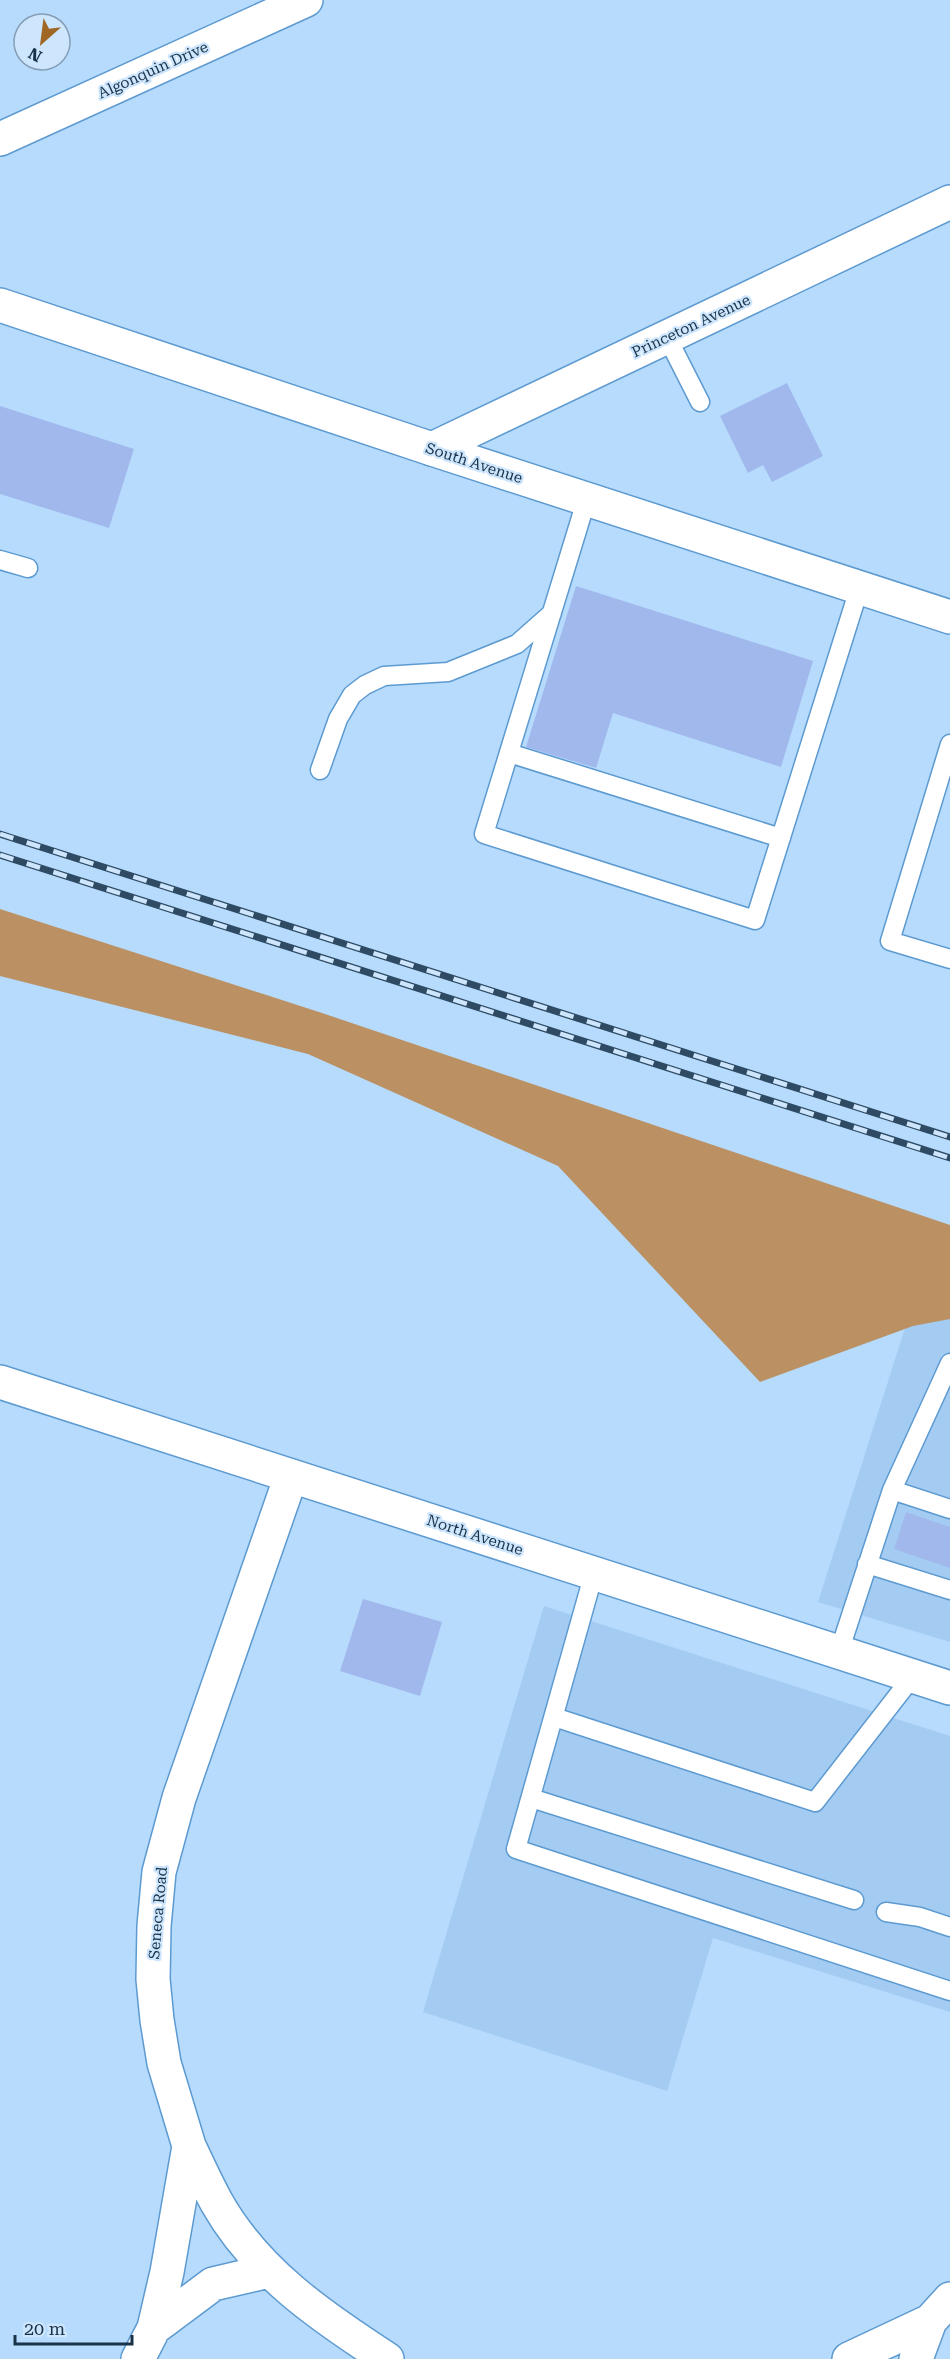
<svg xmlns="http://www.w3.org/2000/svg" width="950" height="2359" viewBox="0 0 950 2359" font-family="'Roboto Serif',serif">
<rect width="100%" height="100%" fill="#b6dbfd"/>
<path fill="#a4ccf2" d="M917,1290l33,10v342l-132,-40z
M544,1606l406,130v276l-237,-74 -46,153 -244,-79z"/>
<path fill="#bb9063" d="M0,909l322,104 628,212v94l-37,7 -153,56 -202,-216 -250,-112 -308,-78z"/>
<path fill="#a1b8ed" d="M787,383l36,73 -51,26 -9,-17 -15,8 -28,-57z
M0,406l134,43 -25,79 -109,-34z
M576,586l237,75 -32,106 -168,-54 -17,55 -70,-21z
M906,1512l44,15v41l-56,-19z
M363,1599l79,23 -22,74 -80,-25z"/>
<g fill="none" stroke-linecap="round" stroke-linejoin="round">
<defs>
<path id="lane" d="M667,337l33,65
M587,498l-103,336 271,86 104,-331
M0,560l28,8
M950,744l-60,197 60,18
M509,753l272,85
M320,770l18,-51 14,-24 13,-10 19,-9 64,-4 69,-28 35,-31
M892,1490l58,-127
M867,1564l83,26
M594,1573l-78,276 434,142
M839,1652l53,-162 58,19
M554,1717l261,85 98,-126
M531,1798l323,102
M886,1912l34,5 30,10"/>
<path id="street" d="M0,139l306,-139
M432,449l518,-247
M189,2146c9,19 18,39 28,57 39,69 105,114 170,156
M154,2328l59,-44 56,-13
M138,2359l16,-31 13,-56 22,-126 -25,-83 -7,-43 -4,-41 1,-53 5,-54 20,-74 112,-322
M849,2359l81,-38 20,-22
M916,2359l14,-38"/>
<path id="secondary" d="M0,305l432,144 518,168
M0,1382l950,306"/>
</defs>
<use href="#lane" stroke="#5d9ad0" stroke-width="21"/>
<use href="#street" stroke="#5d9ad0" stroke-width="36"/>
<use href="#secondary" stroke="#5d9ad0" stroke-width="36"/>
<use href="#lane" stroke="#fff" stroke-width="18"/>
<use href="#street" stroke="#fff" stroke-width="33"/>
<use href="#secondary" stroke="#fff" stroke-width="33"/>
<defs>
<path id="rail" d="M0,834l950,303
M0,855l950,303"/>
</defs>
<use href="#rail" stroke="#2f4b63" stroke-width="7"/>
<use href="#rail" stroke="#cee6fd" stroke-width="4.5" stroke-dasharray="14" stroke-linecap="butt"/>
</g>
<g text-anchor="middle" stroke-width="4.5" stroke-linejoin="round" paint-order="stroke">
<g font-size="15" fill="#193349" stroke="#cee6fd">
<text transform="translate(153 70) rotate(-24)" y="5">Algonquin Drive</text>
<text transform="translate(691 326) rotate(-25)" y="5">Princeton Avenue</text>
<text transform="translate(474 463) rotate(18)" y="5">South Avenue</text>
<text transform="translate(475 1535) rotate(18)" y="5">North Avenue</text>
<text transform="translate(158 1913) rotate(-85)" y="5">Seneca Road</text>
</g>
</g>
<g transform="translate(42 42) rotate(208)"><circle r="28" fill="#cee6fd" stroke="#869eb5" stroke-width="1.5"/>
<path d="M0-4.5L10 22L0 15L-10 22Z" fill="#9f6723"/>
<text y="-9" font-size="16" font-weight="bold" text-anchor="middle" fill="#193349">N</text>
</g>
<path d="M15 2335v9h117v-9" fill="none" stroke="#193349" stroke-width="3"/>
<text x="24" y="2335" font-size="18" fill="#193349" stroke="#cee6fd" stroke-width="4.5" paint-order="stroke">20 m</text>
</svg>
